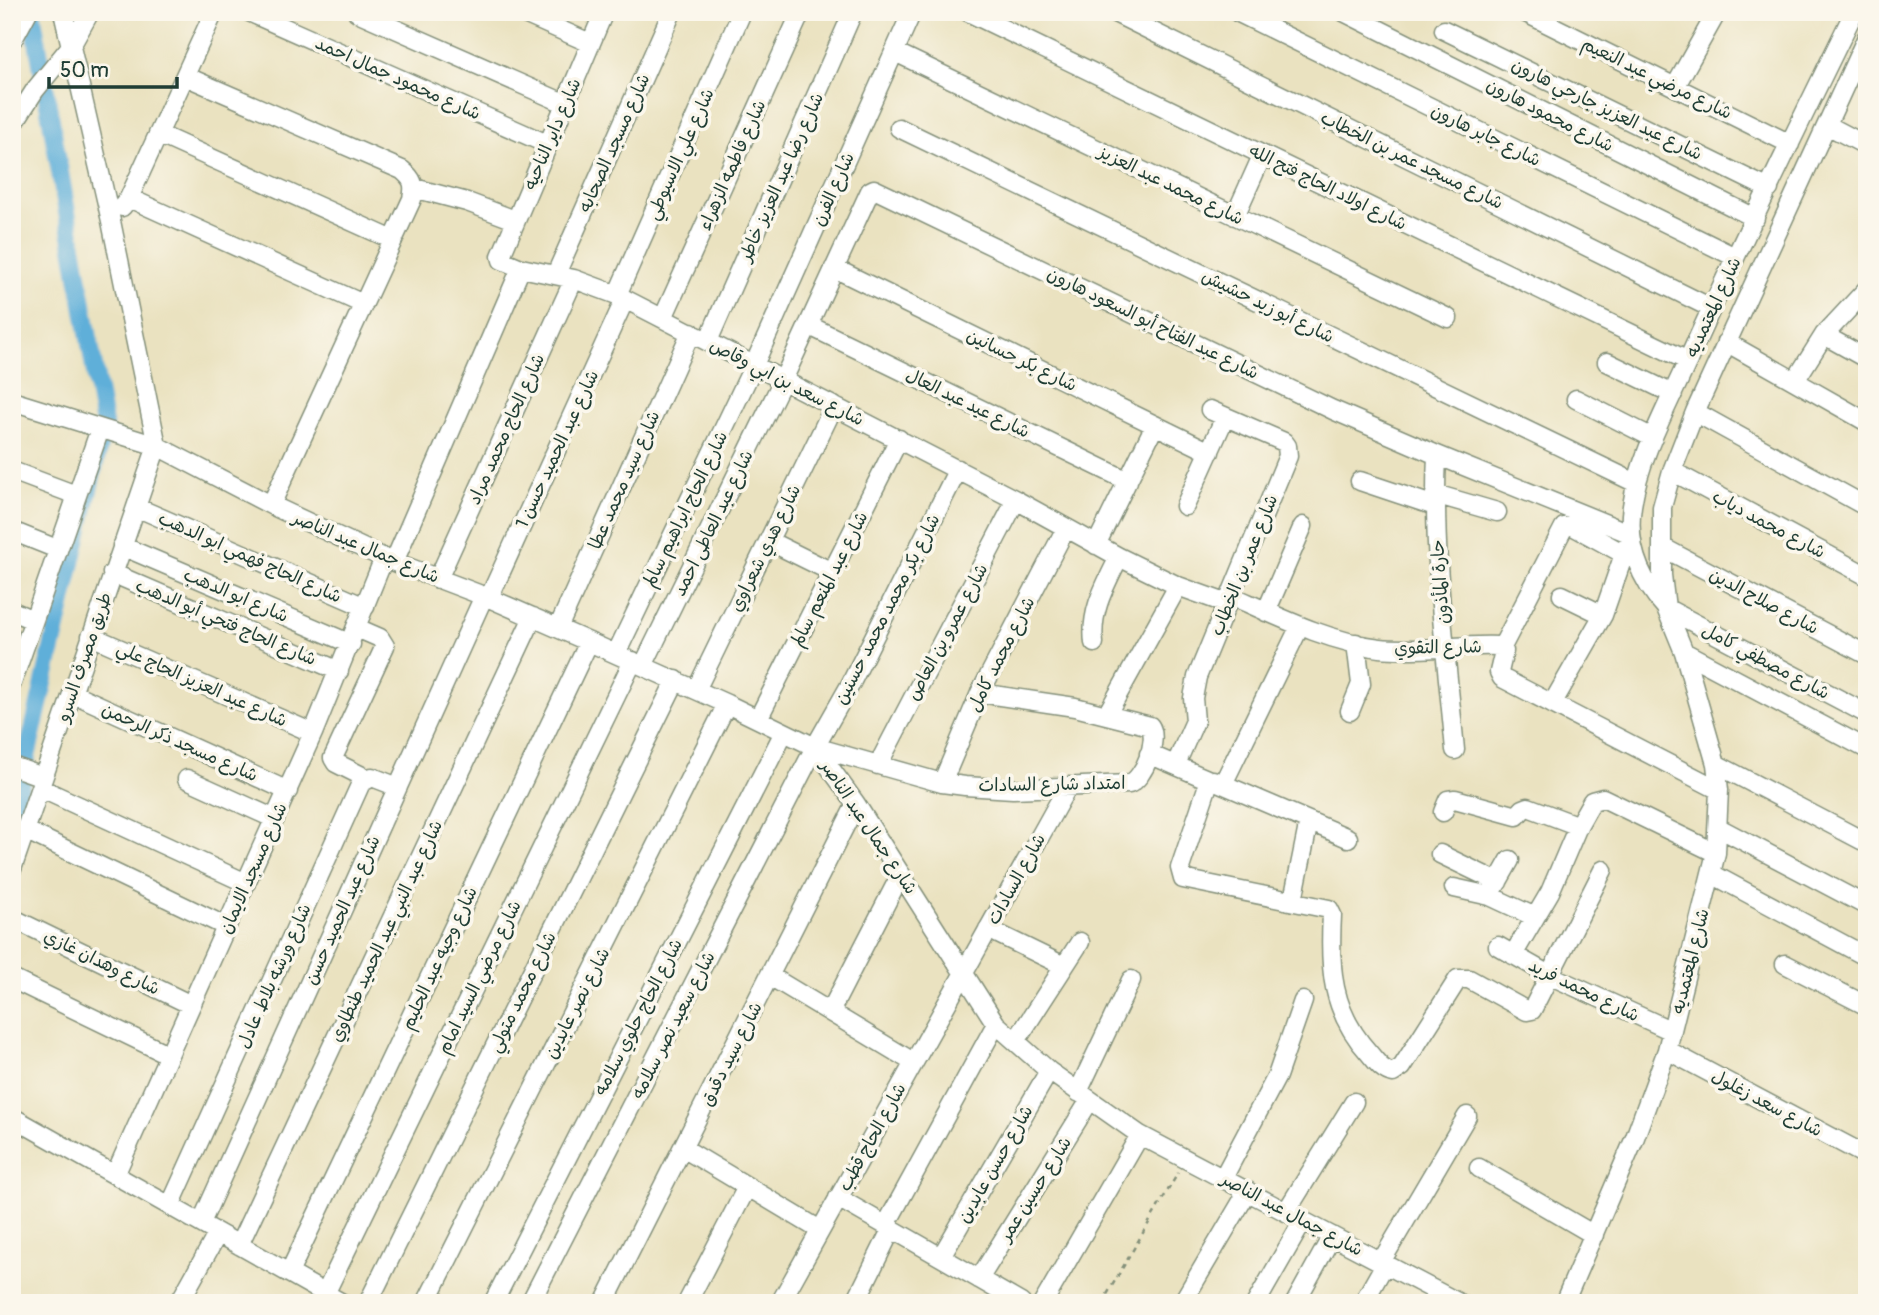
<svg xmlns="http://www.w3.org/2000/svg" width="1879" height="1315" viewBox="0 0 1879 1315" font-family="Pangolin,'Playpen Sans Arabic',sans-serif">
<rect width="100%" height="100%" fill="#fbf7ec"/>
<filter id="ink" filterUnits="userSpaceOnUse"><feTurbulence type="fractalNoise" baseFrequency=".0143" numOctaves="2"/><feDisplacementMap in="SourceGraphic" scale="14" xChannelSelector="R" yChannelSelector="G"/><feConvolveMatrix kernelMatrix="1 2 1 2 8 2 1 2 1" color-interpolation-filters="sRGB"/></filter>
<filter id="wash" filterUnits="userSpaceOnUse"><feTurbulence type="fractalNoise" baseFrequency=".00686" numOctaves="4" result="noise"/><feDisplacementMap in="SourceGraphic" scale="28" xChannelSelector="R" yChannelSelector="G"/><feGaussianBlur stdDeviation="1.57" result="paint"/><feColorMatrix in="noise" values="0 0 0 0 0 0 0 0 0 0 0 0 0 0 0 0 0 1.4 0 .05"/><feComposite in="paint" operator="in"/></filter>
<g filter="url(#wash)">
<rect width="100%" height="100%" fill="#eae2c0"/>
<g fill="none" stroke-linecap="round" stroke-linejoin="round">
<path stroke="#5eafd9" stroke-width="18" d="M12,821l92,-397 -72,-412"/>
</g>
</g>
<g filter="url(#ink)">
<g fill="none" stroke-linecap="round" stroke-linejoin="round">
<defs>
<path id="minor" d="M63,12l48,209 46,225
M249,12l298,132
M357,12l207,91
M520,12l70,31
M604,12l-103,244 1,4 19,8 53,11 43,16 399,205 103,57 59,29 50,18
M968,12l720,349
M1113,12l598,296
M1237,12l498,245
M1344,12l411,206
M1524,12l266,132
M1854,12c-56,115 -113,229 -165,346 -20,46 -50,98 -57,148 -6,39 8,74 34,102l201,106
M1444,30l325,159
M895,52l553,266
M185,76l217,94c11,9 13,14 10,29l-141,306
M1675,87l42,-75
M1827,125l40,21
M12,126l23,-36 36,-44 19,-34
M899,128l737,355
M158,134l235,106
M414,188l53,14 48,18
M129,198l234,106
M122,207l7,-9 85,-186
M1235,216l27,-60
M834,268l376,184
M556,274l116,-262
M617,295l125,-283
M663,318l138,-306
M808,325l320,156
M1824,335l43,24
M708,341l145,-329
M1726,342l141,80
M1607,362l66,32
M1795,381l29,-46 43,-46
M1576,399l77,39
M12,401l145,45 114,59 113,53 105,40 100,44 138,62 88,43 41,57 140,220 53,47 91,64 319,168
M1695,412l172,95
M1437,455c-5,99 9,197 18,295
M12,471l64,24
M1672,471l195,105
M1360,481l75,25
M1435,494l62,18
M1185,506l40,-89
M136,507l229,100
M12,531l45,18
M769,541l63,31
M1096,545l59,-120
M122,546l229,98
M1662,547l205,108
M394,562l127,-294
M112,573l227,98
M438,579l136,-300
M1562,595l41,20
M1232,596c47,21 97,46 148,52 40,4 80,-4 120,-2l4,5 -5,21 3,6 217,112
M489,598l136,-299
M12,611l21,9
M1266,612l37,-86
M357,628l23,10 5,8 -52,112 3,5 30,15
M558,628l133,-296
M91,636l222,97
M1094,643c-4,-32 11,-57 25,-86
M1502,647l62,-120 7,-2 53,29
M1684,652l183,97
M616,654l138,-289 158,-353
M643,666l140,-286 87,-189 4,-2 459,221 104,45 194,79 -28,81 -51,89
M12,683l88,-254
M696,690l138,-284
M72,693l216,98
M1350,711l11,-27 -5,-41
M1107,714l71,-128
M758,719l141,-280
M815,747l127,36 23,3 48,3 116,-5c15,-5 30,-45 21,-58l-75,-19 -95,-14
M1149,754l58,25 2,3 -29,86 3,11 146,30 3,6c-3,53 -1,96 37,138 7,8 13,18 24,20l9,-6 56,-88h11l58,32 5,-1 71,-140
M1176,764l19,-43 -2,-23 4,-21 91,-221 -1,-10 -3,-4 -74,-32
M1716,764l151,79
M878,765l138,-265
M12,766l31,11
M187,779l88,40
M1213,780l135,58
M942,783l38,-90 86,-165
M1223,784l77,-158
M40,788l206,95
M1443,812l5,-12 7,-1 62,17 6,-7 5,-2 48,18 3,-1 13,-23 11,-3 113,55
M1719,828l148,78
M25,830l202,97
M1440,854l58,28
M12,869l145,-423
M1712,874l155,83
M1454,888l36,8 45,21
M1493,890l17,-30
M1293,900l16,-79
M12,918l179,87
M988,929l76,37
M1498,946l51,29 123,56
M1513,955l37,-63 29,-68
M1785,964l82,42
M770,976l143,86
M12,979l157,76
M830,1012l71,-138
M1016,1041l64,-99
M1667,1050l200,106
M1078,1092l53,-112
M12,1117l330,186
M683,1148l137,82
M1479,1168l115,67
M115,1175l198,-442 71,-175
M1223,1178l54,-102 26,-75
M838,1198l183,105
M170,1206l191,-423 11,-6 26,10
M1286,1212l68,-110
M201,1223l283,-627
M886,1225l110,-201
M239,1245l294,-628
M941,1257l108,-186
M1381,1262l86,-146
M289,1273l300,-631
M979,1279l111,-179
M325,1294l308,-633
M179,1303l39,-70
M368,1303l308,-623
M426,1303l301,-599
M493,1303l291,-571
M530,1303l285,-556 34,-60 109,-218
M604,1303l252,-499
M687,1303l60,-116
M780,1303l288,-517
M855,1303l37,-75
M1043,1303l97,-168
M1182,1303l66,-112
M1256,1303l47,-82
M1295,1303l37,-67
M1363,1303l22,-39
M1564,1303l70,-163 33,-90 49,-197 3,-63 -3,-26 -32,-112 -18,-44 -4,-33v-68l10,-36 23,-59 172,-375"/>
<path id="major" d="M12,36l13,-24"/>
</defs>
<use href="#minor" stroke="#84907a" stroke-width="21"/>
<use href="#major" stroke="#84907a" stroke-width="26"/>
<path stroke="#84907a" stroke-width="2.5" stroke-dasharray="5 5" stroke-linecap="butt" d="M1102,1303l76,-130"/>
<use href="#minor" stroke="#fff" stroke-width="18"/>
<use href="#major" stroke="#fff" stroke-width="23"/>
</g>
</g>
<g text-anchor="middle" stroke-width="7" stroke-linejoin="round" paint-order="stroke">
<g font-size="18" fill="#1f3d34" stroke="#fbf7ec">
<text transform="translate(398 78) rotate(24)" y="6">شارع محمود جمال احمد</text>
<text transform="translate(1657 78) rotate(26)" y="6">شارع مرضي عبد النعيم</text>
<text transform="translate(1607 109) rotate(26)" y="6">شارع عبد العزيز جارحي هارون</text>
<text transform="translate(1550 115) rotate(27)" y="6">شارع محمود هارون</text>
<text transform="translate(552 134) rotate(-67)" y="6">شارع داير الناحيه</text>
<text transform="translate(1486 135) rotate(26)" y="6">شارع جابر هارون</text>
<text transform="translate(614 143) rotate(-66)" y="6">شارع مسجد الصحابه</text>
<text transform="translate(680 154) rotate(-66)" y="6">شارع علي الاسيوطي</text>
<text transform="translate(1412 160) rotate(26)" y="6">شارع مسجد عمر بن الخطاب</text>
<text transform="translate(732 165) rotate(-66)" y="6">شارع فاطمه الزهراء</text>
<text transform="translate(781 177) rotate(-66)" y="6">شارع رضا عبد العزيز خاطر</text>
<text transform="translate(1171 185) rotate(26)" y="6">شارع محمد عبد العزيز</text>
<text transform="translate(1328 187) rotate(26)" y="6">شارع اولاد الحاج فتح الله</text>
<text transform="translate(833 189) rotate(-66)" y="6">شارع الفرن</text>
<text transform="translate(1268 306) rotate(26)" y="6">شارع أبو زيد حشيش</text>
<text transform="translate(1713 307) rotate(-65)" y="6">شارع المعتمديه</text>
<text transform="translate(1153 323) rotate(26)" y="6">شارع عبد الفتاح أبو السعود هارون</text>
<text transform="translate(1022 360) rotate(26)" y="6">شارع بكر حسانين</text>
<text transform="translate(787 382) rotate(27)" y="6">شارع سعد بن ابي وقاص</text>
<text transform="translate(968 403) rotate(26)" y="6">شارع عيد عبد العال</text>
<text transform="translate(506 429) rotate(-66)" y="6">شارع الحاج محمد مراد</text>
<text transform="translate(557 449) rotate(-65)" y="6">شارع عبد الحميد حسن 1</text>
<text transform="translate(624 480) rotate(-66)" y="6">شارع سيد محمد عطا</text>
<text transform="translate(685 509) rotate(-64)" y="6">شارع الحاج ابراهيم سالم</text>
<text transform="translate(713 523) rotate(-64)" y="6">شارع عبد العاطى احمد</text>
<text transform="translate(1769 524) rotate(28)" y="6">شارع محمد دياب</text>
<text transform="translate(366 547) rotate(23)" y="6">شارع جمال عبد الناصر</text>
<text transform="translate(765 548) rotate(-64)" y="6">شارع هدي شعراوي</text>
<text transform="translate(250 557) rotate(24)" y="6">شارع الحاج فهمي ابو الدهب</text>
<text transform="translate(1244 565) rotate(-68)" y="6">شارع عمر بن الخطاب</text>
<text transform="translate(829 579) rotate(-63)" y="6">شارع عبد المنعم سالم</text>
<text transform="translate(1440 582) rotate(-94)" y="6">حارة المأذون</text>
<text transform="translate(236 595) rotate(23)" y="6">شارع ابو الدهب</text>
<text transform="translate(1764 601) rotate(28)" y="6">شارع صلاح الدين</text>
<text transform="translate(887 609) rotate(-63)" y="6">شارع بكر محمد محمد حسنين</text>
<text transform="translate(226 622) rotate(23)" y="6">شارع الحاج فتحي أبو الدهب</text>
<text transform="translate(947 632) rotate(-62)" y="6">شارع عمرو بن العاص</text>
<text transform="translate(1438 647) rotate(-1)" y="6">شارع التقوي</text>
<text transform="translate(1001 654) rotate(-63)" y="6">شارع محمد كامل</text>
<text transform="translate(84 657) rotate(-71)" y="6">طريق مصرف السرو</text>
<text transform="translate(1766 661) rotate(28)" y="6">شارع مصطفي كامل</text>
<text transform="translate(202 684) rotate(24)" y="6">شارع عبد العزيز الحاج علي</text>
<text transform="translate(180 742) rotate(24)" y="6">شارع مسجد ذكر الرحمن</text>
<text transform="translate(1052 784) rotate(-1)" y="6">امتداد شارع السادات</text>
<text transform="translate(869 827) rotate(56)" y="6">شارع جمال عبد الناصر</text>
<text transform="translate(253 868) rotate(-66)" y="6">شارع مسجد الايمان</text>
<text transform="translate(1016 879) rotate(-61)" y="6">شارع السادات</text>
<text transform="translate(342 910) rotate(-66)" y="6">شارع عبد الحميد حسن</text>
<text transform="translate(386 931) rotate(-65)" y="6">شارع عبد النبي عبد الحميد طنطاوي</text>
<text transform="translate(439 958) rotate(-65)" y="6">شارع وجيه عبد الحليم</text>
<text transform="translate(1690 961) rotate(-76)" y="6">شارع المعتمديه</text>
<text transform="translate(102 962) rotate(26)" y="6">شارع وهدان غازي</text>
<text transform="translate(274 976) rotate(-66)" y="6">شارع ورشه بلاط عادل</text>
<text transform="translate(479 977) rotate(-64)" y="6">شارع مرضي السيد امام</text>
<text transform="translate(1584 990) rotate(26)" y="6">شارع محمد فريد</text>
<text transform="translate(522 992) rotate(-64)" y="6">شارع محمد متولي</text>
<text transform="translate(577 1003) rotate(-63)" y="6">شارع نصر عابدين</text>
<text transform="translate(638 1017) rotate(-63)" y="6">شارع الحاج حلوي سلامه</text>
<text transform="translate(673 1025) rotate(-63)" y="6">شارع سعيد نصر سلامه</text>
<text transform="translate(731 1054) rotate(-63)" y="6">شارع سيد دقدق</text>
<text transform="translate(1767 1103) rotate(28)" y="6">شارع سعد زغلول</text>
<text transform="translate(872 1137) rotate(-61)" y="6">شارع الحاج قطب</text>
<text transform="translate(995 1164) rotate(-60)" y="6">شارع حسن عابدين</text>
<text transform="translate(1035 1189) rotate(-58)" y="6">شارع حسين عمر</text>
<text transform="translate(1292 1214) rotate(28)" y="6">شارع جمال عبد الناصر</text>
</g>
</g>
<rect width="1879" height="1315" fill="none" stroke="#fbf7ec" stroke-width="42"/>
<path d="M49 77v10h128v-10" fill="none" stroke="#1f3d34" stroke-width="3.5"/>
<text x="60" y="77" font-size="21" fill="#1f3d34" stroke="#fbf7ec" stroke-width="5" paint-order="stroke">50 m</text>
</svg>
